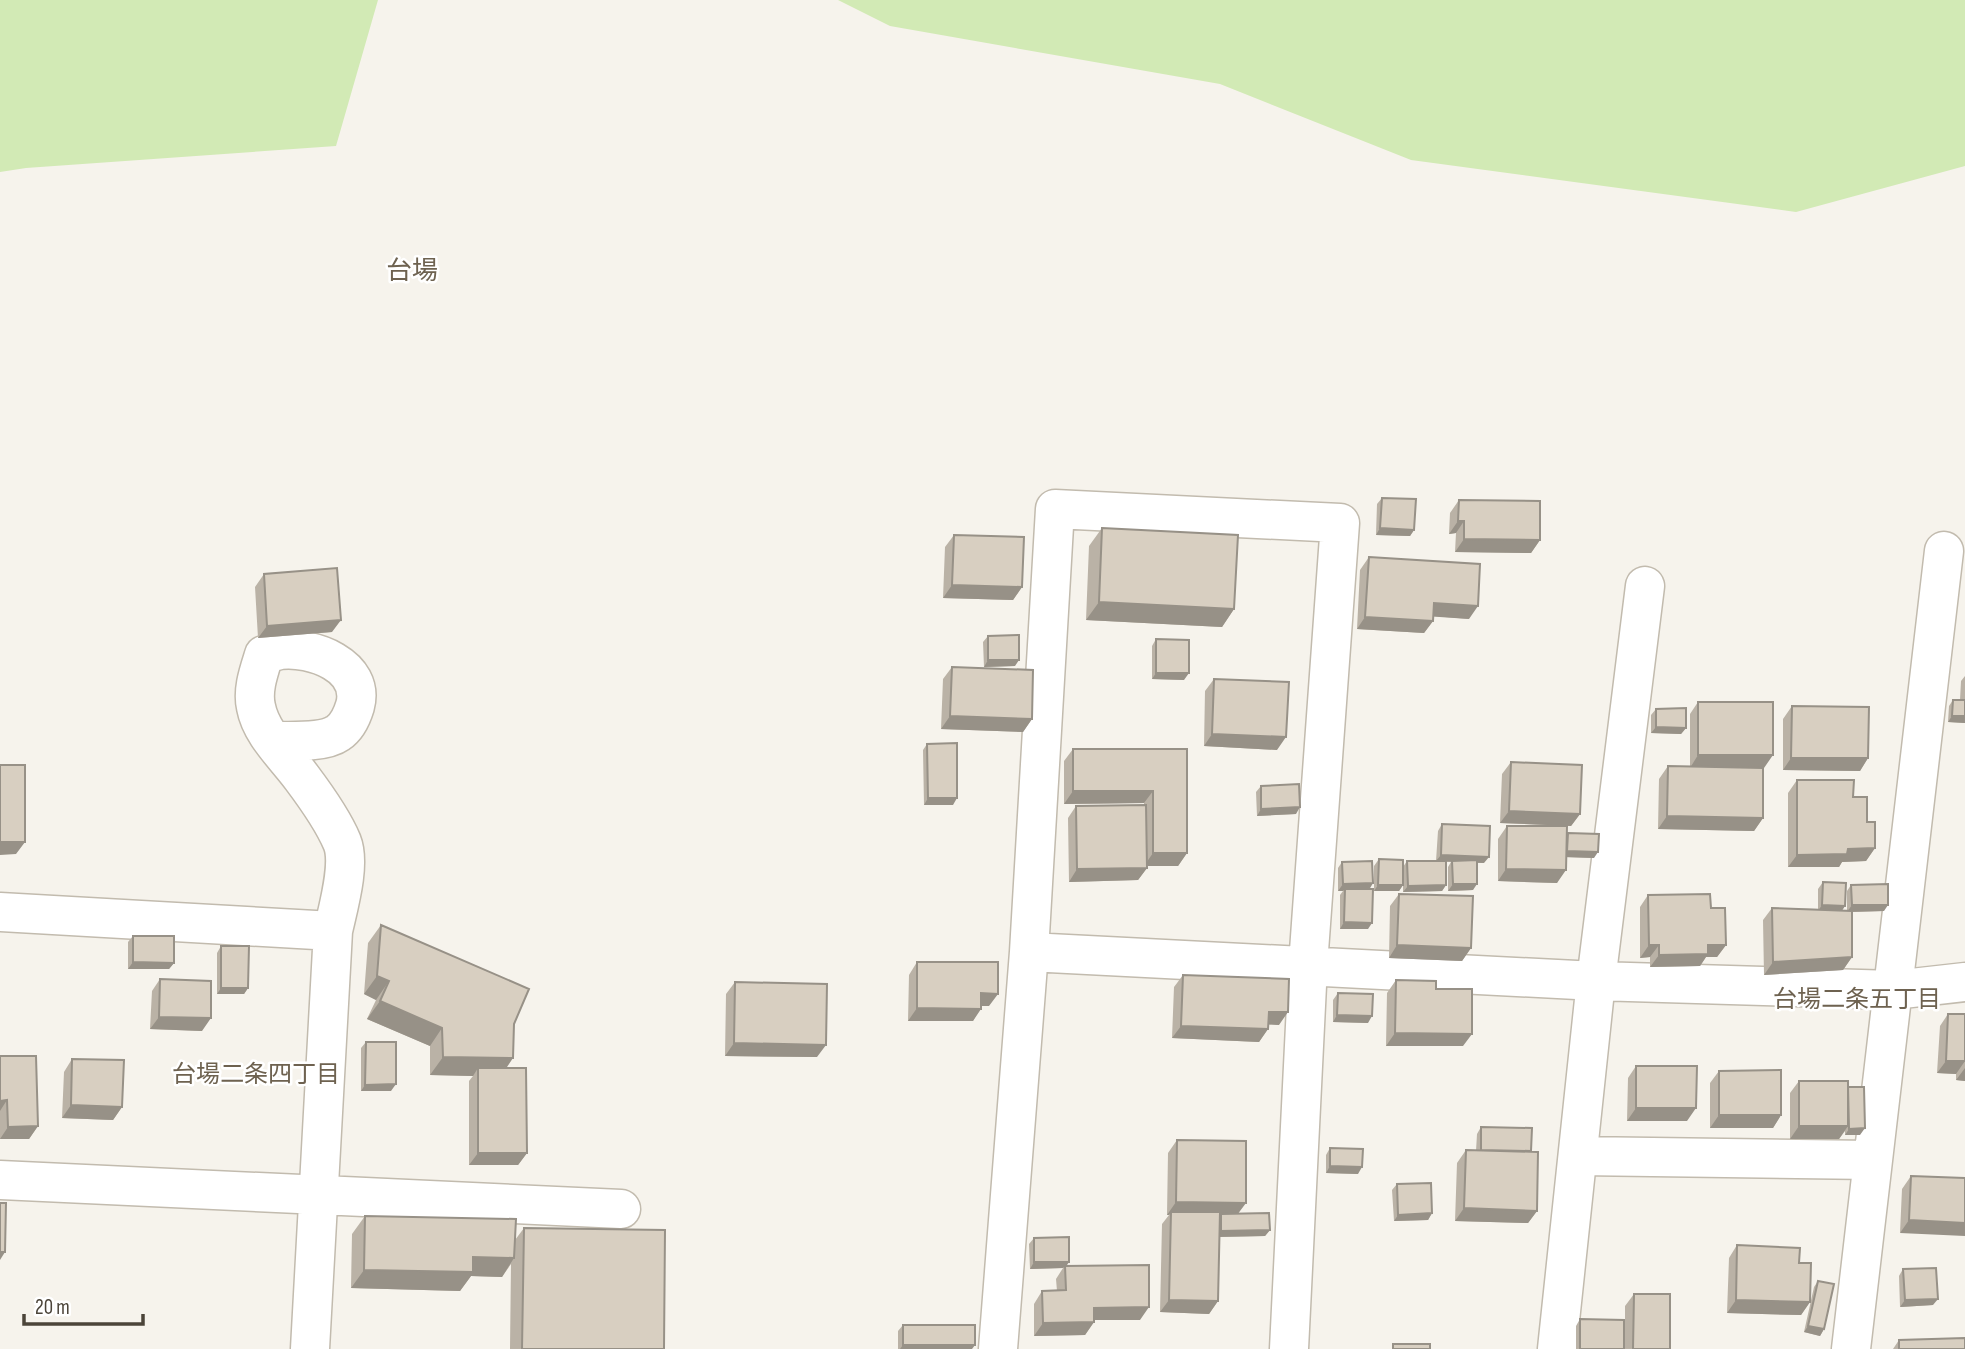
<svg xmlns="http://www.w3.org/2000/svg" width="1965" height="1349" viewBox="0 0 1965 1349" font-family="'Sofia Sans Condensed','Noto Sans JP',sans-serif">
<rect width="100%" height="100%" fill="#f6f3ec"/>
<path fill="#d2eab5" d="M0,0h378l-42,146 -310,22 -26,4z
M838,0h1127v166l-169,46 -385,-52 -191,-76 -330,-58z"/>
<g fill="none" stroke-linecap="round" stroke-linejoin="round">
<defs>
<path id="street" d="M273,741c17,0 51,2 65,-8 9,-6 14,-17 17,-27 11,-40 -43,-60 -75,-56 -5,1 -11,3 -16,5 -5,16 -12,35 -8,52 5,27 30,49 46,71 12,16 32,45 40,64 9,22 -4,66 -9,89l-23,418
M0,912l333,19
M1029,952l567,29 298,9 71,-8
M1579,1156l293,4
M0,1180l621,29
M998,1349l31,-397 26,-443 285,14 -32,442 -19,384
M1557,1349l39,-368 49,-395
M1851,1349l93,-798"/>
</defs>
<use href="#street" stroke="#c2bbae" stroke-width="41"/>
<use href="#street" stroke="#fff" stroke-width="38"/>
</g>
<path fill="#bab2a6" d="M1382,498l32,32 -4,6 -34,-1 1,-31z
M1459,500l81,40 -9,13 -76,-1 1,-19 -7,1 1,-21z
M1102,528l132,81 -12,18 -136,-7 3,-74z
M954,535l68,52 -9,13 -70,-2 2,-51z
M1369,557l100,62 -36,-3v5l-9,12 -67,-4 3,-59z
M264,574l68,58 -74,6 -3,-51z
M988,636l27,30 -31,1 -1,-25z
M1156,639l28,41 -32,-1v-33z
M952,667l80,52 -9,13 -82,-3 2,-50z
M1965,676v47l-17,-1 1,-16 4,-6h7l1,-19z
M1214,679l63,71 -73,-4 1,-55z
M1698,702l65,66v50l-9,13 -96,-2 1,-50 9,-13 22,1v-53z
M1792,706l76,52 -8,13 -77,-1v-51z
M1656,709l30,19 -5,6 -30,-1v-18z
M927,744l26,61h-29l-1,-55z
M1073,749h114v104l-9,13h-31v2l-9,12 -69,2 -1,-64 8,-12 68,-1v-2l-80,1v-43z
M1511,762l69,52 -9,12 -71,-3 2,-49z
M1797,780l56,17 14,25 8,26 -9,13 -24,1 -3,5h-51v-74z
M1261,786l35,28 -39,2 -1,-24z
M1442,824l42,39h-7l-4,27 -25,1v-24l3,-5h-5v23l-4,6 -39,1v-7l-4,6h-25v-25l5,-7 24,8 4,-6h29l2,-30z
M1507,826l60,10 1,-3 26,25 -28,-1 -9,26 -59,-2v-42z
M1342,862l27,27 -1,40h-28v-34l3,-4h-5v-23z
M1823,882l22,24 -3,4 5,1v-20l4,-6 33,26 -32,1v45l-9,13 -79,5 -1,-55 9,-12 46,1v-20z
M1399,894l72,54 -9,13 -73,-3 1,-52z
M1648,895l63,13 15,37 -9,12h-11l-6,9 -50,1v-10l-10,1v-51z
M381,925l133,99 -8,44 21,85 -9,12h-49v-84l4,-5 -43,-1v-29l-63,-27 9,-19 -12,-6 4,-51z
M133,936l41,27 -5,6h-41v-27z
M221,946l27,42 -4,6h-27v-41z
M917,962l72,44h-8l-8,15h-65l1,-46z
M1183,975l96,50 -11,-1v5l-9,13 -87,-4 2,-51z
M160,979l42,52 -52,-2 2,-38z
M1396,980l40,9 27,57h-77l1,-53z
M735,982l82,75 -92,-1 1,-62z
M1338,993l30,30 -35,-1v-22z
M1948,1014h17v67l-9,-1v-6l-19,-1 3,-47z
M366,1042l25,49h-30v-43z
M0,1056l38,70 -9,13h-29z
M72,1059l50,48 -9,13 -51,-2 2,-46z
M1636,1066l51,55h-60l1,-43z
M1719,1071l62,44 -8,13h-63v-45z
M1799,1081l49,6 12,48h-15v-4l-6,8h-49v-46z
M1481,1127l50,24 -1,1 7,59 -9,12 -73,-2 2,-58 9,-13 10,1 1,-17z
M1177,1140l62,73 31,17 -5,6 -46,1 -1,64 -9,13 -49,-2 2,-88 7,-9h-2l1,-62z
M1330,1148l28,26 -32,-1v-18z
M1911,1176l54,2 -65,55 2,-44z
M1397,1184l35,29 -4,7 -34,1 -2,-31z
M365,1216l150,24 9,-12 140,121h-154l1,-85 -9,13 -31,-1 -11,15 -109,-3 1,-54z
M1034,1238l32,28 74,54h-46v2l-9,13 -51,1v-32l8,-13h15l-1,-12 7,-11 -33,1 -1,-25z
M1737,1245l62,18 11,39 -9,13 -74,-2 2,-55z
M1903,1269l30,36 -33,2 -1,-31z
M1818,1281l6,48 -4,7 -16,-4 10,-45z
M1634,1294l36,55h-45v-43z
M1580,1319l44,30h-48v-23z
M903,1325l69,24h-74v-18z
M1899,1340l66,9h-72z"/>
<path fill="#979187" d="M1458,521h6l-8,12 -7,1z
M1380,528l34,2 -4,6 -34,-1z
M1464,539l76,1 -9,13 -76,-1z
M952,585l70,2 -9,13 -70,-2z
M1099,602l135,7 -12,18 -136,-7z
M1434,603l44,3 -9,13 -44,-3z
M1365,617l68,4 -9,12 -67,-4z
M341,620l-9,12 -74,6 9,-12z
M988,660h31l-4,6 -31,1z
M1156,673h33l-5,7 -32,-1z
M950,716l82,3 -9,13 -82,-3z
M1952,716h13v7l-17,-1z
M1656,727l30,1 -5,6 -30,-1z
M1212,734l74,3 -9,13 -73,-4z
M1698,755h75l-9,13h-74z
M1791,758h77l-8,13 -77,-1z
M1073,791h80l-9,12 -80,1z
M928,798h29l-4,7h-29z
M1300,807l-4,7 -39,2 4,-7z
M1509,811l71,3 -9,12 -71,-3z
M1667,816l96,2 -9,13 -96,-2z
M0,842h25l-9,12 -16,1z
M1875,848l-9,13 -24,1 -3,5h-51l9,-12 51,-6z
M1567,851l31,1 -4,6 -31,-1z
M1153,853h34l-9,13h-34z
M1441,855l48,2 -5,6 -48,-2z
M1147,868l-9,12 -69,2 8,-13z
M1506,869l60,1 -9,13 -59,-2z
M1373,883l-4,7 -24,-1 -2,2h-5l5,-7z
M1453,884h24l-4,6 -25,1z
M1378,885h25l-4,6h-25z
M1446,885l-4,6 -39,1 5,-6z
M1822,905l23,1 -4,6 -23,-1z
M1852,905h36l-4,6 -37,1z
M1344,922l28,1 -4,6h-28z
M1397,945l74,3 -9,13 -73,-3z
M1649,945h10l-9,12 -10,1z
M1708,945h18l-9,12h-11l-6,9 -50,1 9,-12z
M1852,957l-9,13 -79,5 9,-13z
M133,962l41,1 -5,6h-41z
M377,976l12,5 -13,19 -12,-6z
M221,988h27l-4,6h-27z
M981,993l17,1 -9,12h-16z
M380,1001l62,27 -12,18 -63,-27z
M917,1008l64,1 -8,12h-65z
M1269,1012h19l-9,13 -19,-1z
M1337,1015l35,1 -4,7 -35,-1z
M159,1017l52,1 -9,13 -52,-2z
M1181,1026l87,3 -9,13 -87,-4z
M1395,1033l77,1 -9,12h-77z
M734,1043l92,2 -9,12 -92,-1z
M443,1057l70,1 -12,18 -23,-8 -5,8 -43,-1z
M1946,1061h19l-9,13 -19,-1z
M1965,1068v13l-9,-1z
M396,1084l-5,7h-30l4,-6z
M7,1100l-7,11v-10z
M71,1105l51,2 -9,13 -51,-2z
M1636,1108h60l-9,13h-60z
M1719,1115h62l-8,13h-63z
M38,1126l-9,13h-29l8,-12z
M1799,1126h49l-9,13h-49z
M1865,1128l-5,7h-15l4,-6z
M478,1153h49l-9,12h-49z
M1330,1166l32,1 -4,7 -32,-1z
M1176,1202l70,1 -9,12 -66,-3 -2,3h-2z
M1464,1208l73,3 -9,12 -73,-2z
M1432,1213l-4,7 -34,1 4,-6z
M1909,1220l56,3v13l-65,-3z
M1270,1230l-5,6 -49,1 5,-6z
M0,1252h5l-5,8z
M473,1257l41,1 -12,19 -31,-1 -11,15 -109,-3 13,-18z
M1034,1262h35l-4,6v-2l-2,2 -33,1z
M1938,1299l-5,6 -33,2 5,-7z
M1169,1300l49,1 -9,13 -49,-2z
M1736,1300l74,2 -9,13 -74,-2z
M1149,1307l-9,13h-55l9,-12z
M1094,1322l-9,13 -51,1 9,-13z
M1808,1326l16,3 -4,7 -16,-4z
M903,1345h72l-3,4h-72z"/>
<path fill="#d8cfc1" stroke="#979187" stroke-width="2" d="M1382,498l34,1 -2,31 -34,-2z
M1459,500l81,1v39l-76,-1v-18h-6z
M1102,528l136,7 -4,74 -135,-7z
M954,535l70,2 -2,50 -70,-2z
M1369,557l111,7 -2,42 -44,-3 -1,18 -68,-4z
M337,568l4,52 -74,6 -3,-52z
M1019,635v25h-31v-24z
M1156,639l33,1v33h-33z
M952,667l81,3 -1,49 -82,-3z
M1214,679l75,3 -3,55 -74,-3z
M1953,700h12v16h-13z
M1698,702h75v53h-75z
M1792,706l77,1 -1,51h-77z
M1686,708v20l-30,-1v-18z
M957,743v55h-29l-1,-54z
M1073,749h114v104h-34v-62h-80z
M1511,762l71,3 -2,49 -71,-3z
M0,765h25v77h-25z
M1668,766l95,2v50l-96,-2z
M1797,780h57l-1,17h14v25h8v26l-27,1 -1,5 -50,1z
M1299,784l1,23 -39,2v-23z
M1146,805l1,63 -70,1 -1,-63z
M1442,824l48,2 -1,31 -48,-2z
M1507,826h60l-1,44 -60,-1z
M1568,833l31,1 -1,18 -31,-1z
M1379,859l24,1v25h-25z
M1477,860v24h-24l-1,-23z
M1372,861l1,22 -30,1 -1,-22z
M1407,861h39v24l-38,1z
M1823,882l23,1 -1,23 -23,-1z
M1888,884v21h-36l-1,-20z
M1345,889h28l-1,34 -28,-1z
M1399,894l74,2 -2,52 -74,-3z
M1710,894l1,14h14l1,37h-18v9l-49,1v-10h-10l-1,-50z
M1772,908l80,3v46l-79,5z
M381,925l148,64 -15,35 -1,34 -70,-1 -1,-29 -62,-27 9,-20 -12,-5z
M133,936h41v27l-41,-1z
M221,946h28l-1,42h-27z
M917,962h81v32l-17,-1v16l-64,-1z
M1183,975l106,4 -1,33h-19l-1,17 -87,-3z
M160,979l51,2v37l-52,-1z
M1396,980l40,1v8h36v45l-77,-1z
M735,982l92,2 -1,61 -92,-2z
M1338,993l35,1 -1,22 -35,-1z
M1948,1014h17v47h-19z
M366,1042h30v42l-31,1z
M0,1056h36l2,70 -30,1 -1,-27 -7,1z
M72,1059l52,1 -2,47 -51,-2z
M1636,1066h61l-1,42h-60z
M478,1068h48l1,85h-49z
M1781,1070v45h-62v-44z
M1799,1081h49v45h-49z
M1848,1087h16l1,41 -16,1z
M1481,1127l51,1 -1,23 -50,-1z
M1177,1140l69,1v62l-70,-1z
M1330,1148l33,1 -1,18 -32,-1z
M1466,1150l72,2 -1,59 -73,-3z
M1911,1176l54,2v45l-56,-3z
M1431,1183l1,30 -34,2 -1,-31z
M0,1203h6l-1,49h-5z
M1171,1212h49l-2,89 -49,-1z
M1269,1213l1,17 -49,1v-17z
M365,1216l151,3 -2,39 -41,-1v15l-109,-2z
M524,1228l141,2 -1,119h-142z
M1069,1237v25h-35v-24z
M1737,1245l63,3 -1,15h12l-1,39 -74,-2z
M1149,1265v42l-55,1v14l-51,1 -1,-32 24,-1 -1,-24z
M1936,1268l2,31 -33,1 -2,-31z
M1818,1281l16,3 -10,45 -16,-3z
M1634,1294h36v55h-37z
M1580,1319l44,1v29h-44z
M903,1325h72v20h-72z
M1965,1338v11h-66v-9z
M1393,1344h37v5h-37z"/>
<g text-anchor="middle" stroke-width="5" stroke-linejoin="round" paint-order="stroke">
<g font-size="24" fill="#6e6250" stroke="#fff">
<text x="1857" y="1007">台場二条五丁目</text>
<text x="256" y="1082">台場二条四丁目</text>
</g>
<g font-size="26" fill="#6e6250" stroke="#fff">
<text x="412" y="279">台場</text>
</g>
</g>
<path d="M24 1314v10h119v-10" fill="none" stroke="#4b4439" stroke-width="3.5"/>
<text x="35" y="1314" font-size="21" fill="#4b4439" stroke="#ffffff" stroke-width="5" paint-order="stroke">20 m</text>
</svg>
